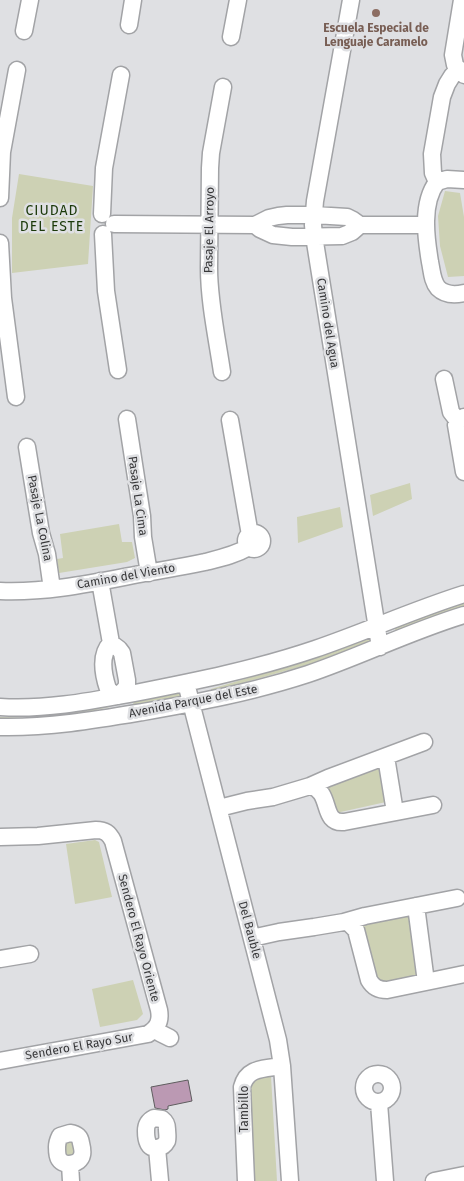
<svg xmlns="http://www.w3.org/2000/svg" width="464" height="1181" viewBox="0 0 464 1181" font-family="'Fira Sans',sans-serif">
<rect width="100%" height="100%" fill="#dfe0e3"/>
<path fill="#cdd1b4" d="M19,174l74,12 -5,78 -76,9v-55z
M445,191l15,2 4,24v59l-16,1 -8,-31 -2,-30z
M410,483l2,16 -39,17 -3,-21z
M340,507l3,20 -45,16 -1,-26z
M119,524l3,18h10l3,16 -8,4 -68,11 -2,-14 6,-1 -3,-24z
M464,602v6l-68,24 -1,-2v-2l2,-2z
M369,636l2,2 1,4 -30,13 -131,37v-3c53,-16 106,-31 158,-53z
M184,691l2,6 -53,10 -1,-2 3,-4z
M110,705v2l-14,3 -3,3 -93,9v-5l29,1z
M381,768l5,34 -50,11 -8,-26z
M95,840l4,2 13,55 -37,7 -9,-60z
M406,914l6,6 8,52 -3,6 -34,6 -8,-3 -14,-51 4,-7z
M133,980l10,34 -6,6 -37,7 -8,-38z
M271,1076l6,105h-25l-4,-95 5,-7z
M62,1141h15l2,12 -13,6z"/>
<path fill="#bb99b3" stroke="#5f5d5f" d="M188,1080l4,21 -24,5v3l-3,1 -10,-2 -4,-21z"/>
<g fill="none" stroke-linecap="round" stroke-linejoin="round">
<defs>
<path id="minor" d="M351,0l-36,201 -2,24 1,11 66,411
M462,0l-9,55 2,10 9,10
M129,25l4,-25
M24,31l6,-31
M231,37l7,-37
M437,182c-16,21 -11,56 -7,80 2,9 2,19 8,26 7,7 17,7 26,5
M437,182l-4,-9 -1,-19 10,-57 5,-13 5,-8 6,-6
M437,182l10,-3 17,1
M0,198l2,-46 15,-82
M102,214l2,-46 17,-93
M114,224l141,1 14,-7 9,-2 9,-1h27l33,2 6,3 7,5h66
M255,225l5,4 13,6 19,2 50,-1 10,-4 8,-7
M103,234l3,57 12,79
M0,243l3,55 13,99
M222,372c-5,-34 -13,-70 -13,-104l1,-100 1,-15 12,-66
M444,379l7,33 7,9
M464,417l-6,4 -2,4 8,47
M127,419l15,97 1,21 6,36
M230,420l20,115
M27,447l14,86 6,21 5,35
M246 541a8 8 0 1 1 16 0a8 8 0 1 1-16 0Z
M100,581l11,62 8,6 3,4 5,27v5l-2,4 -7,7
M0,591c49,2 97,-9 145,-18 20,-3 40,-7 60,-11 16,-4 30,-7 44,-15
M111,643c-12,12 -8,31 -3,46l3,3 7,4
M186,683l92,357 4,26 8,115
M0,707c45,3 91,-6 135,-14 61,-12 121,-24 180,-44 50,-17 98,-39 149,-55
M0,727c48,1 95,-7 143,-15 57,-10 110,-20 165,-38 53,-18 103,-43 156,-59
M386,757l9,55
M310,786c23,5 10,38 34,36l89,-17
M219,808l28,-7 26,-4 37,-11 18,-8 96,-36
M0,837l38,-1 58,-6c9,0 13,3 17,11l46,169c2,11 -1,18 -11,24l-148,27
M416,906l10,76
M344,922l5,1 7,7 13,50c4,7 9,10 18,10l77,-16
M252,938l27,-6 35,-5 30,-5 21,-6 92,-18
M0,959l30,-5
M156,1028l4,5 10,5
M364 1088a14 14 0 1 1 28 0a14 14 0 1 1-28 0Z
M379,1103l6,78
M154,1118l8,1c4,3 5,5 5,10 0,4 1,8 0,12 -4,8 -16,10 -19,2 -2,-4 -2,-9 -2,-12 0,-7 2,-10 8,-13z
M70,1133c7,1 10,3 11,10 1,4 2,9 1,12 -2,10 -18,12 -23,4 -2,-3 -2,-8 -2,-12 0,-5 1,-7 3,-11z
M157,1148l3,33
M70,1164l1,17
M246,1181l-4,-94c5,-20 22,-18 40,-21
M434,1181l30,-6"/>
</defs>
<use href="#minor" stroke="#a2a3a6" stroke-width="19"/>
<use href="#minor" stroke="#fff" stroke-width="16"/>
</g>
<circle fill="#8d6e63" stroke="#dfe0e3" stroke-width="2" cx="376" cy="13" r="5"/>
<g text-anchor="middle" stroke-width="5" stroke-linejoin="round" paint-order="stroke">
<g font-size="12" font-weight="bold" fill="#785e54" stroke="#dfe0e3">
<text x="376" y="32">Escuela Especial de<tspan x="376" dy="14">Lenguaje Caramelo</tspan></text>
</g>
<g font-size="12" fill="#38383a" stroke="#dfe0e3">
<text transform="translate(209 230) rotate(-89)" y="4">Pasaje El Arroyo</text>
<text transform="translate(328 323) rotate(81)" y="4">Camino del Agua</text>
<text transform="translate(138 496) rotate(82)" y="4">Pasaje La Cima</text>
<text transform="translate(40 518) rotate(79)" y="4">Pasaje La Colina</text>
<text transform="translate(126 576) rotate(-10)" y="4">Camino del Viento</text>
<text transform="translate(193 701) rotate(-11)" y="4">Avenida Parque del Este</text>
<text transform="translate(250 930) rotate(75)" y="4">Del Bauble</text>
<text transform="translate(139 938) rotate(75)" y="4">Sendero El Rayo Oriente</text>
<text transform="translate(79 1046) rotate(-10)" y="4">Sendero El Rayo Sur</text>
<text transform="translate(244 1109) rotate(-90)" y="4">Tambillo</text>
</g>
<g font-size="14" letter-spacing="1" fill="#1b390a" stroke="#dfe0e3">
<text x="52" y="215">CIUDAD<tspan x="52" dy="16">DEL ESTE</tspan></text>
</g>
</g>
</svg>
